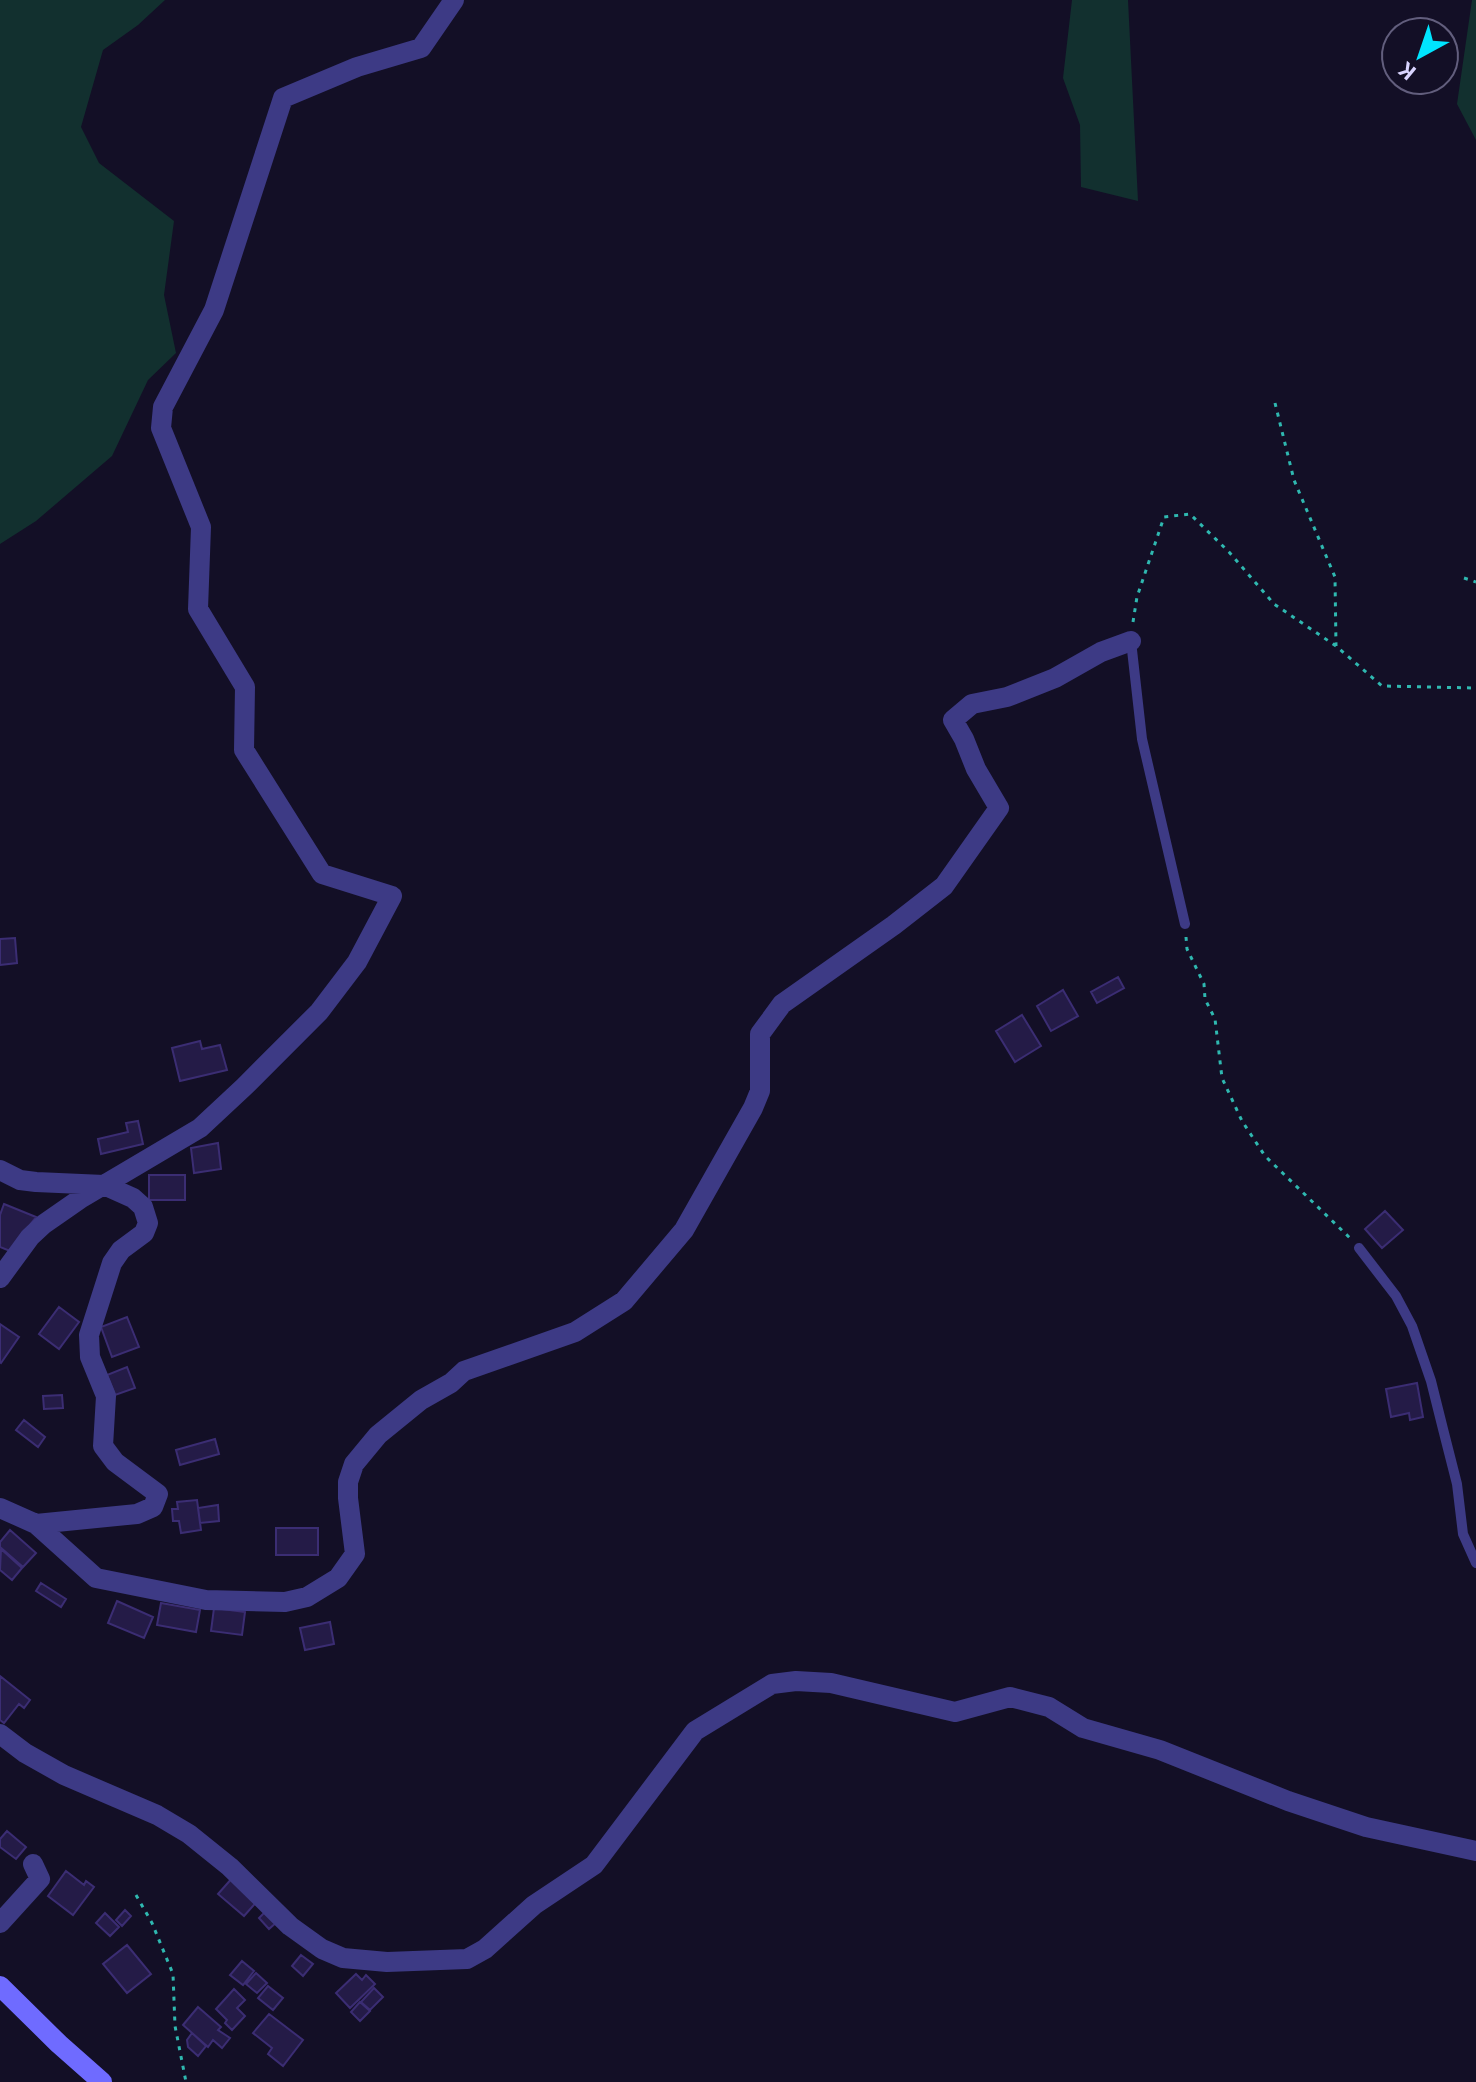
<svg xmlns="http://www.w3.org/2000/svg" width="1476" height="2082" viewBox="0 0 1476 2082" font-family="'Exo 2',sans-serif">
<rect width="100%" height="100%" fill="#130f26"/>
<path fill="#12302f" d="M0,0h165l-27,25 -35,25 -22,77 18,36 75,58 -10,74 12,58 -28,27 -36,76 -76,65 -36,23z
M1072,0h56l10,201 -57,-14 -1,-62 -17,-47z
M1472,0h4v140l-19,-36z"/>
<path fill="#241b47" stroke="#3b2d73" stroke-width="2" d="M15,938l2,25 -17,2v-26z
M1118,977l6,11 -27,15 -6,-11z
M1063,990l15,26 -27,15 -14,-25z
M1022,1015l19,31 -26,16 -19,-31z
M200,1041l2,8 18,-4 7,25 -47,11 -8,-33z
M138,1121l5,23 -42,10 -3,-15 30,-7 -2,-9z
M218,1143l3,26 -27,4 -3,-25z
M149,1175h36v25h-36z
M4,1204l32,13 -26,34 -10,-4v-32z
M1385,1211l18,19 -21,18 -17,-19z
M59,1307l20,15 -20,27 -20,-15z
M127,1317l12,30 -27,10 -11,-30z
M0,1324l19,13 -18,26 -1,-1z
M127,1367l8,21 -20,7 -8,-20z
M1417,1383l6,34 -13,3 -1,-7 -18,4 -5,-28z
M62,1395l1,13 -19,1 -1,-13z
M24,1420l21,17 -7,10 -22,-17z
M215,1439l4,15 -39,11 -4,-15z
M197,1500l4,30 -20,3 -2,-12h-6l-1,-12h6l-1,-7z
M218,1505l1,16 -19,2 -2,-15z
M276,1528h42v27h-42z
M10,1530l26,23 -13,14 -23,-20v-5z
M1,1549l21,19 -10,12 -12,-10z
M41,1583l25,16 -5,8 -25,-16z
M117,1601l36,16 -9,21 -36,-15z
M161,1603l39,7 -4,22 -39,-7z
M214,1608l31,4 -3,23 -31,-4z
M330,1622l4,22 -29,6 -5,-22z
M0,1676l30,24 -6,8 -5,-4 -15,19 -4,-3z
M7,1831l19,16 -10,12 -16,-12v-8z
M66,1871l18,14 2,-4 8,6 -21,28 -25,-19z
M234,1876l26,22 -16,18 -26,-22z
M125,1910l6,6 -9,10 -6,-6z
M267,1910l11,11 -9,8 -10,-11z
M105,1913l14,14 -9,9 -14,-13z
M127,1945l24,29 -24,19 -24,-29z
M301,1955l12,9 -10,12 -11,-10z
M242,1961l12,10 -11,14 -13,-10z
M256,1973l11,10 -10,10 -11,-9z
M356,1974l6,6 4,-5 9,9 -25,24 -14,-15z
M268,1986l15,12 -10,12 -15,-12z
M374,1988l9,9 -13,13 -9,-8z
M234,1989l11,11 -8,8 8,8 -13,14 -7,-7 2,-3 -11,-11z
M360,2002l10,9 -10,10 -9,-9z
M198,2007l23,20 -3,3 12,8 -8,10 -9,-8 -5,7 -25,-22z
M269,2014l34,26 -20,26 -15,-12 4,-6 -19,-15z
M192,2033l14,13 -8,10 -10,-9 -1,-7z"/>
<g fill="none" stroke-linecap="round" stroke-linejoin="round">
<path stroke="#2fb8b0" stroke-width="3" stroke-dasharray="4 6" stroke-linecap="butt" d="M1275,403l19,77 41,97 1,69
M1464,578l12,4
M1133,622l4,-25 27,-80 26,-3 39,38 45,52 62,42 46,40 94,2
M1186,937l1,12 17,35 1,15 10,20 7,59 20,43 23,35 86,83
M136,1895l16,28 21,51 2,52 11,56"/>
<path stroke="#3d3a85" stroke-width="10" d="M1131,641l11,98 43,185
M1359,1248l37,48 16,30 19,55 12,48 14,55 6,50 13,29"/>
<path stroke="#3d3a85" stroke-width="20" d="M0,1170l20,10 16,2 68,3 29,13 10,9 5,16 -4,10 -23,17 -9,13 -23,72 1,22 16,39 -3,50 12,16 43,32 -5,13 -16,7 -101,10
M0,1278l30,-41 14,-13 36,-25 120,-71 44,-41 75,-75 38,-50 35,-66 -70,-22 -78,-124 1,-63 -47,-78 3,-82 -40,-99 2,-21 51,-97 69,-212 74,-31 64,-19 33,-48
M0,1508l36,16 60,54 110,22 79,2 22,-5 31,-19 17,-24 -7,-56v-16l6,-18 24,-29 43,-35 30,-17 13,-12 111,-39 49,-31 60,-71 69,-122 7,-17v-57l22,-30 112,-79 50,-39 55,-78 -23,-39 -12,-30 -11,-19 19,-16 35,-7 48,-19 46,-26 30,-11
M0,1734l25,19 39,22 93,40 32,19 41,33 60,59 32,23 21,9 44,4 80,-3 18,-10 49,-44 60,-40 101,-134 77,-47 24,-3 35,2 124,29 55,-15 39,10 34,21 77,22 128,51 78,26 110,24
M0,1923l40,-44 -7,-15"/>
<path stroke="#6f6bff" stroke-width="20" d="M0,1986l59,58 43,38"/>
</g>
<g transform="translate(1420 56) rotate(220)"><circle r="38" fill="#130f26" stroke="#625e7d" stroke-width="2"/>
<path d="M0-6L14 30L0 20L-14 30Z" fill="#00e5ff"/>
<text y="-12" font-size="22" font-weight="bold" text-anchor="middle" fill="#d9d4ff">K</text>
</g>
</svg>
